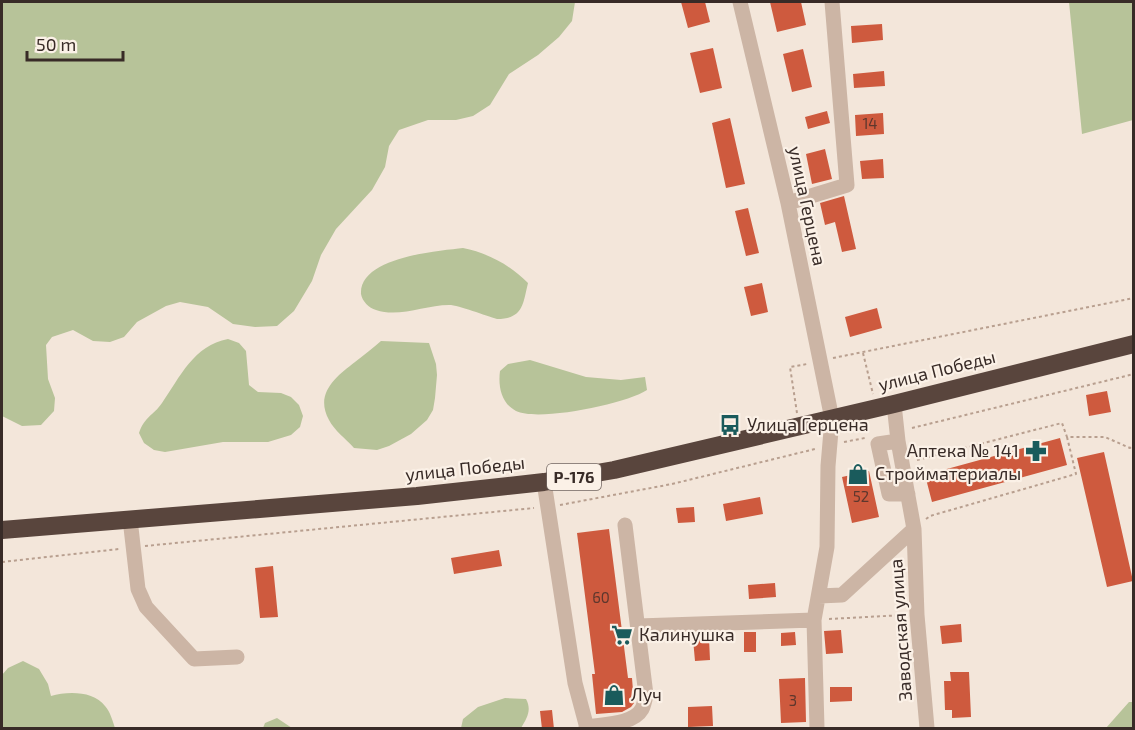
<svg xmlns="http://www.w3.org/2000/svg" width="1135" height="730" viewBox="0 0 1135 730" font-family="'Exo 2',sans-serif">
<rect width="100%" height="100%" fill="#f3e6da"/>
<path fill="#b7c399" d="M2,2h573l-3,19 -13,16 -21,18 -29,19 -19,31 -17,11 -17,4h-28l-29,10 -10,16 -4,21 -13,23 -36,39 -15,26 -9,26 -18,30 -17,15 -22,1 -22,-3 -25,-17 -28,-5 -14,4 -29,16 -13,15 -14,5 -17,-1 -20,-11 -21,7 -6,8 2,34 7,19 -1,13 -13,14 -19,1 -20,-10z
M1069,2h64v118l-51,14z
M463,248c25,5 47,17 65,35 -5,21 -5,36 -31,36 -11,-3 -38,-14 -48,-14 -24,0 -50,13 -73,5 -7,-2 -14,-9 -15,-16 -2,-37 77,-43 102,-46z
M228,339l11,4 7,8 3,34 9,7 23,1 10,4 8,8 4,11 -3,11 -9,8 -23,7h-45l-58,10 -11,-2 -10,-7 -5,-10c6,-17 14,-17 23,-30 18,-26 32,-58 66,-64z
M381,341l48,2 7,21 1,11 -2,23 -2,12 -6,10 -16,14 -22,12 -12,4 -23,-2c-8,-9 -20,-18 -25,-28 -15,-27 8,-44 26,-58 9,-7 18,-14 26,-21z
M530,360l56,17 35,3 24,-3 2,13c-21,14 -109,32 -131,21 -15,-8 -18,-25 -16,-40l8,-7z
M23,661l16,8 9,15 3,12c17,-5 43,-5 54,10 5,5 8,16 10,22h-113v-53l6,-7z
M505,698l21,1c6,11 1,19 -5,29h-60l2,-9 15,-12z
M1129,702h4v26h-27z
M277,718l15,10h-29l2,-5z"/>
<path fill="#ce5a3e" d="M681,2h24l5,20 -22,6z
M770,2h31l5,23 -29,7z
M882,24l1,16 -31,3 -1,-17z
M713,48l9,40 -22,5 -10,-40z
M803,49l9,38 -20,5 -9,-38z
M884,71l1,15 -31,2 -1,-14z
M827,111l3,12 -22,6 -3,-12z
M883,113l1,21 -28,2 -1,-21z
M730,118l15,66 -19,4 -14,-65z
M825,149l7,30 -20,5 -6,-30z
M883,159l1,19 -22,1 -2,-18z
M844,196l12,53 -14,3 -7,-30 -10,3 -5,-22z
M748,208l11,45 -13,3 -11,-45z
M762,283l6,29 -17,4 -7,-29z
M877,308l5,20 -32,9 -5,-20z
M1107,391l4,21 -22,4 -3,-21z
M1060,438l7,27 -135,37 -7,-27z
M1104,452l29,129 -26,6 -30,-129z
M869,471l10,46 -27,6 -10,-46z
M760,497l3,17 -37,7 -3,-17z
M694,507l1,15 -17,1 -2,-15z
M609,529l19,149h4l2,25 -3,4 -9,5 -26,2 -4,-40h3l-18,-141z
M499,550l3,16 -48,8 -3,-16z
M273,566l5,51 -18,1 -5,-50z
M775,583l1,14 -27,2 -1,-14z
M961,624l1,18 -20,2 -2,-18z
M841,630l2,23 -17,1 -2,-23z
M744,632h12v20h-12z
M795,632l1,13 -15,1v-13z
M709,638l1,22 -15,1 -2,-22z
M950,672h19l2,45 -19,1v-8h-7l-1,-29h7z
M805,678l1,44 -25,1 -2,-44z
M830,687h22v14l-22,1z
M712,706l1,20 -25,1v-20z
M552,710l2,19h-12l-2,-18z"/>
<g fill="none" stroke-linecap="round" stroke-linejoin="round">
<path stroke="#b89f8f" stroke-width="2" stroke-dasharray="3 3" stroke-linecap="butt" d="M863,353l10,41
M833,358l301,-60
M797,413l-7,-46 17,-3
M912,428l222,-54
M844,442l21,-4
M917,460l145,-37 5,14h38l25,11 4,-3
M560,505l112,-21 143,-35
M926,519l4,-3 146,-42 -9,-37
M145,546l389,-38
M2,562l117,-13
M829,619l75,-4"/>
<path stroke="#ccb5a5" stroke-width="15" d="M740,2l48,201 44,216 -4,47 -1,81 -13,73 3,108
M788,203l59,-18 -15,-183
M894,404l4,37 16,88 3,86 10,113
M898,441l-20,3 11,50h19
M544,482l31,201 12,45
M130,519l8,70 8,18 48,52 43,-2
M819,596l23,-1 72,-66
M638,626l176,-6
M586,727c16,-3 47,-2 56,-18 2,-4 3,-9 4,-14l-21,-170"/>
<path stroke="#59453d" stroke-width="18" d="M2,530l415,-34 127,-14 70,-12 280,-66 240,-60"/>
</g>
<defs>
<symbol id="bus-bare" viewBox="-9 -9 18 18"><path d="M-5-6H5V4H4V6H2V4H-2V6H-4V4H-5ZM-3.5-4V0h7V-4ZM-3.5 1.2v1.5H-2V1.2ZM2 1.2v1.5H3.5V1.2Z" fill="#1a5b5c" stroke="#fbf1e7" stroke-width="2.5" paint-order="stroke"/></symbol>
<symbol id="pharmacy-bare" viewBox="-9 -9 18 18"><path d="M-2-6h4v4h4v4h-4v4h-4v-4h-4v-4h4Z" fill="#1a5b5c" stroke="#fbf1e7" stroke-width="2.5" paint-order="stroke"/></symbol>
<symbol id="shop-bare" viewBox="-9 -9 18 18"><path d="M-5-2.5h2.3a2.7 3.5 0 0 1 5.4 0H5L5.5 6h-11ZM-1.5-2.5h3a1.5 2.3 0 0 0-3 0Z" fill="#1a5b5c" stroke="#fbf1e7" stroke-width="2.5" paint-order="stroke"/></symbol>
<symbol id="supermarket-bare" viewBox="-9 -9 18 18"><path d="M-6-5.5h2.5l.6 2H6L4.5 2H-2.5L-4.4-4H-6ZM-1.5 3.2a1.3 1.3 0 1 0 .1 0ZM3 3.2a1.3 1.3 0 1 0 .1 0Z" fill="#1a5b5c" stroke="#fbf1e7" stroke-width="2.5" paint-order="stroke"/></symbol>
</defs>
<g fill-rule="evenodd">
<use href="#bus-bare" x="715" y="410" width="30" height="30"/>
<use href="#pharmacy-bare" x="1021" y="436" width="30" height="30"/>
<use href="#shop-bare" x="843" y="459" width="30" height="30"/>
<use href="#supermarket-bare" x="607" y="620" width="30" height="30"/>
<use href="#shop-bare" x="599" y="680" width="30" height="30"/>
</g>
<g text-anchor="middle" stroke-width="4.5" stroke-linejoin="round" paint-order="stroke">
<g font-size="15" fill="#5e372d">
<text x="870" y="129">14</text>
<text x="861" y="502">52</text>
<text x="601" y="603">60</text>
<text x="793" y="706">3</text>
</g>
<rect fill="#fbf1e7" stroke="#726661" stroke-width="1.5" x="547" y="464" width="54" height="26" rx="4.5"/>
<g font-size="16" font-weight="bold" fill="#382b27">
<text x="574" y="483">Р-176</text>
</g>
<g font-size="18" fill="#382b27" stroke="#fbf1e7">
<text transform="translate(807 206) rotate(78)" y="6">улица Герцена</text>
<text transform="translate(937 371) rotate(-14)" y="6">улица Победы</text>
<text transform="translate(465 469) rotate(-6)" y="6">улица Победы</text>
<text transform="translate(901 630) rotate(-94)" y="6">Заводская улица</text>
</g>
<g font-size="18" fill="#382b27" stroke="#fbf1e7" text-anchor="start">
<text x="747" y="431">Улица Герцена</text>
<text x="1019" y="457" text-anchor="end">Аптека № 141</text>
<text x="875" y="480">Стройматериалы</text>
<text x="639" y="641">Калинушка</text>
<text x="631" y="701">Луч</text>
</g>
</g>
<rect width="1135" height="730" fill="none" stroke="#382b27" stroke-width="6"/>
<path d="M27 51v9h96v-9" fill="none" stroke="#382b27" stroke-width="3"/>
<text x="36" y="51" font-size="18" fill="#382b27" stroke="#fbf1e7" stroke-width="4.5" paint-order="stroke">50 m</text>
</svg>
